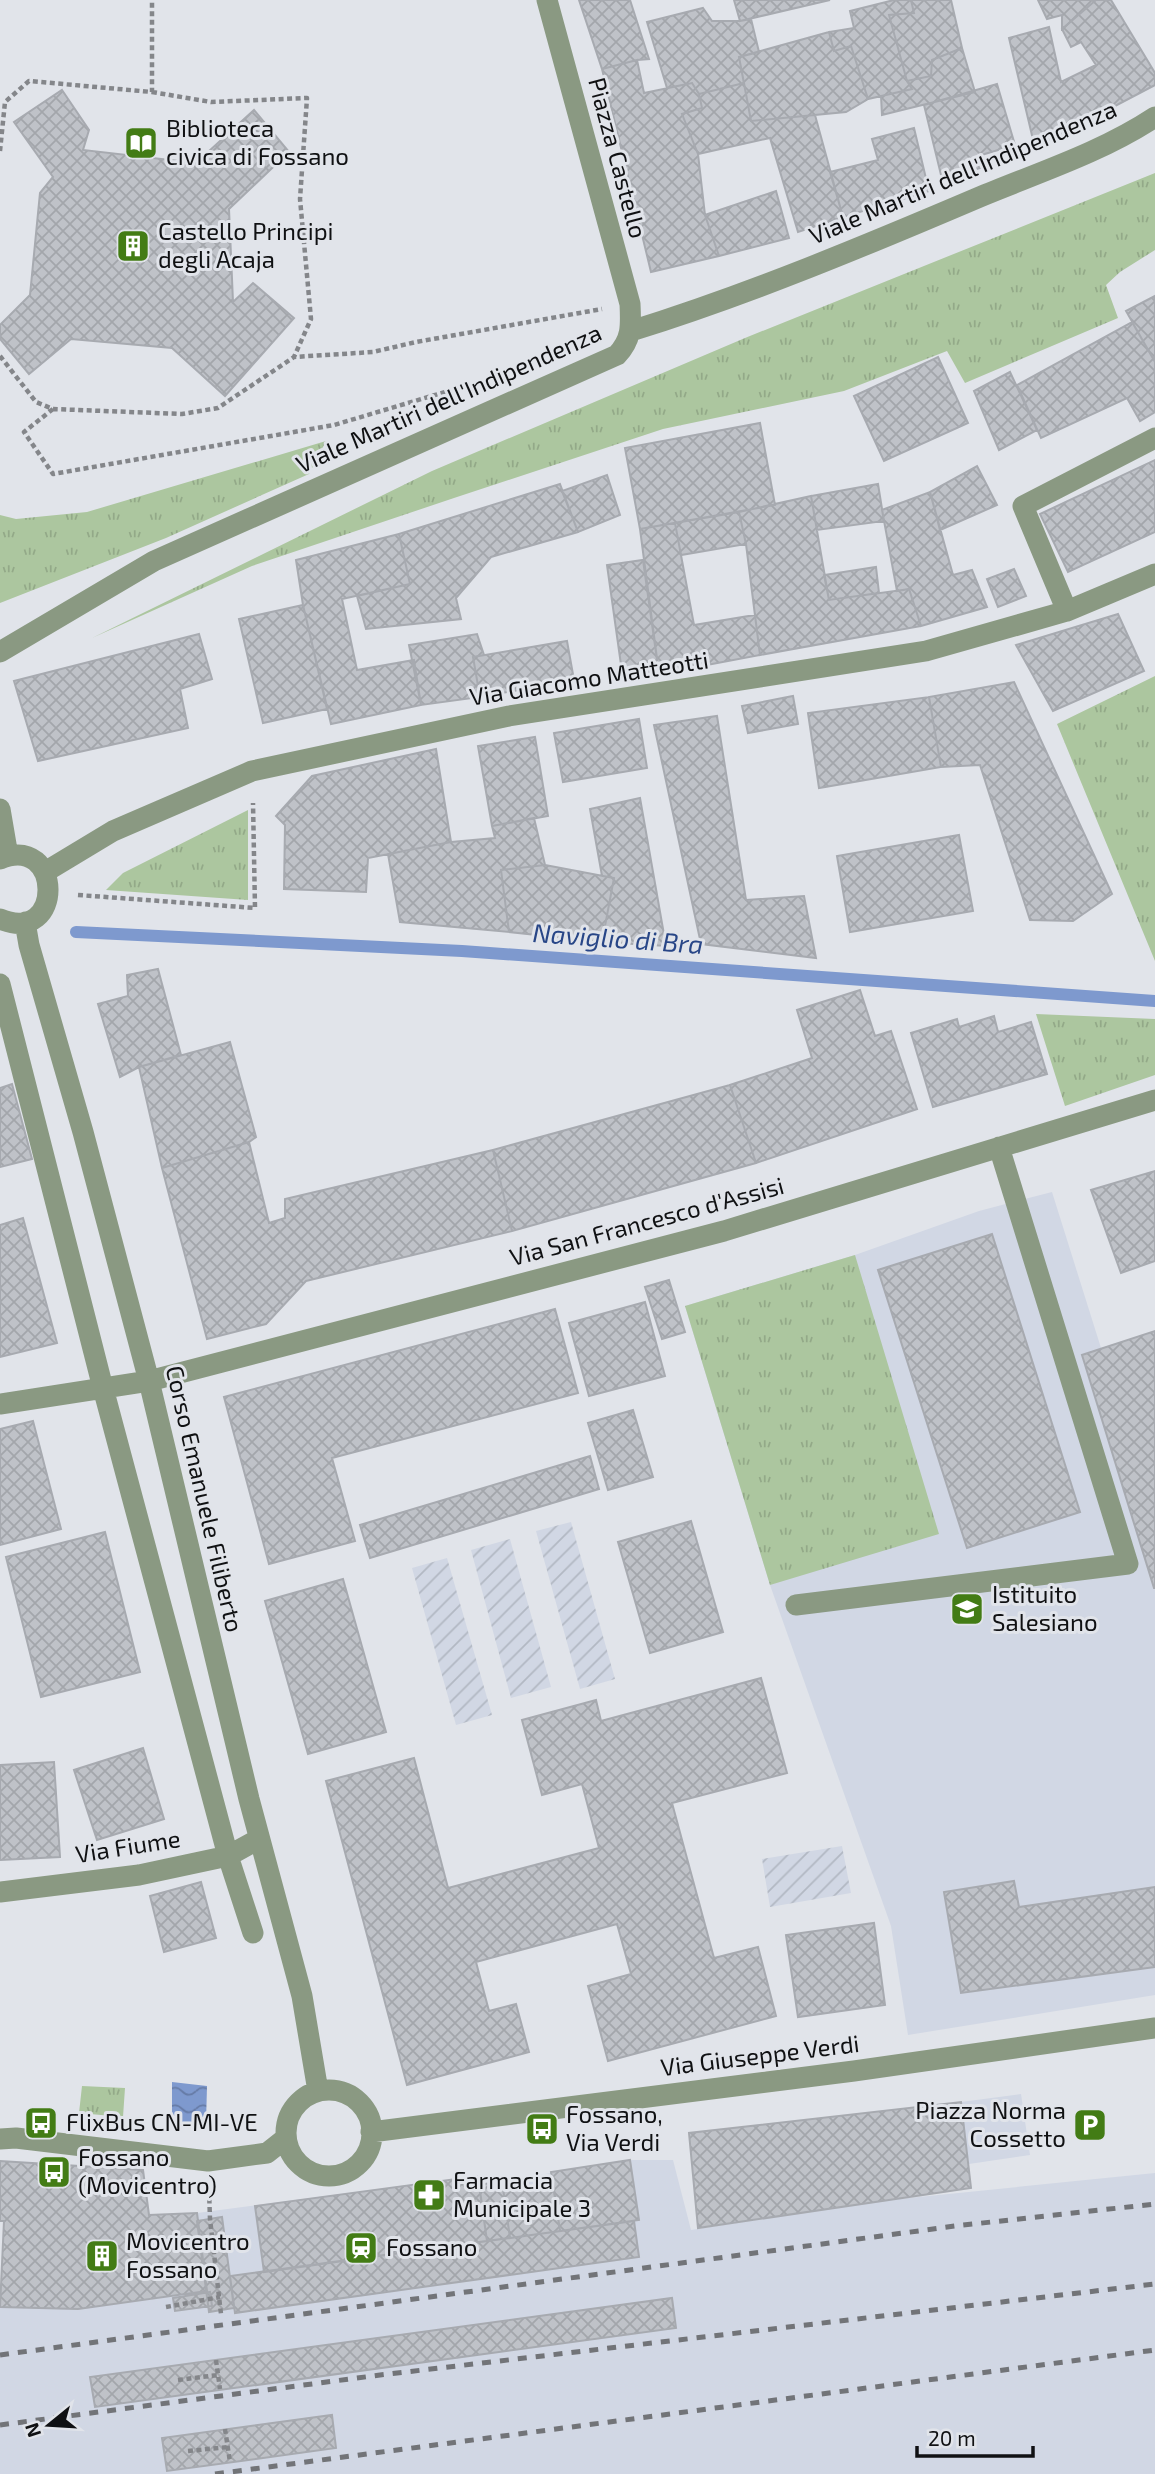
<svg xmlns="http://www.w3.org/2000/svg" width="1155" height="2474" viewBox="0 0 1155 2474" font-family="'Exo 2',sans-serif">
<defs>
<pattern id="industrial-furrows" width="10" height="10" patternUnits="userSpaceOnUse" patternTransform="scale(1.75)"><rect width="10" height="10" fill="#d1d7e4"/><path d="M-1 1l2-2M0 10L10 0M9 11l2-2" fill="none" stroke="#b2b8c3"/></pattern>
<pattern id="grass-tufts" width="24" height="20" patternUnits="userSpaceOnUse" patternTransform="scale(1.75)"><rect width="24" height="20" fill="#acc69f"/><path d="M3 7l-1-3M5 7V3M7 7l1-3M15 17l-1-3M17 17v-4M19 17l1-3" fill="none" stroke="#93a988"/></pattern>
<pattern id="water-waves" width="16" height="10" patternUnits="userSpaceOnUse" patternTransform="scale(1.75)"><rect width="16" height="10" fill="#7e99ce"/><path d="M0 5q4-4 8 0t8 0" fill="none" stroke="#667ba6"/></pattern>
<pattern id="building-cross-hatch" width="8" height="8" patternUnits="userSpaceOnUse" patternTransform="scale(1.75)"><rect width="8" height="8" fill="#bfc2c8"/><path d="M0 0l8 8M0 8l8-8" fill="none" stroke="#a3a6ab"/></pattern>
</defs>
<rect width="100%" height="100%" fill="#e1e4ea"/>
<path fill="#d1d7e4" d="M1052,1192l49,156 54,-17v664l-247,40 -17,-109 -121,-341 -85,-279 170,-51 124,-44z
M1021,2094l9,61 -61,9 -8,-62z
M629,2160h44l18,70 188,-29 276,-28v301h-1155v-167l78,2 128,-18 -9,-78 281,-37 2,9z"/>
<path fill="url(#industrial-furrows)" d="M571,1522l44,157 -35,10 -44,-158z
M510,1539l41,148 -40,11 -40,-148z
M447,1558l45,157 -36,10 -44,-157z
M842,1846l9,47 -81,14 -8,-48z"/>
<path fill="url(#grass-tufts)" d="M1155,173v77l-35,22 -14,13 12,33 -153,65 -18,-32 -103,40 -181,38 -209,69 -202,68 -160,72 340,-167 313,-133z
M326,441l-17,33 -143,64 -166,65v-88l16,4 71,-7z
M1155,676v285l-98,-237z
M248,810v90l-142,-10 17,-17z
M1036,1014l119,5v56l-90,31z
M855,1255l84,279 -169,51 -85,-279z
M82,2086l43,2 -2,29 -44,-4z"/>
<path fill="url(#water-waves)" d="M172,2082l35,4 -1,37 -34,-1z"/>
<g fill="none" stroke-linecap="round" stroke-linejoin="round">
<path stroke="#7e99ce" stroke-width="12" d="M76,932l386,19 693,50"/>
</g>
<path fill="url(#building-cross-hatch)" stroke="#a7aab0" stroke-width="2" d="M579,0h51l19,59 -12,1 -35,9z
M734,0h96l-90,21z
M894,0h17l3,13 -25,2 18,66 5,8 -44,10 -17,-53 -17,5 -5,-19 25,-4 -4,-17z
M911,0h40l11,48 -30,12 -1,16 -24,5 -18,-66 25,-2z
M1038,0h58l-34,29v-14l-15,4z
M1096,0h15l44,73v12l-120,63 -26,-110 40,-11 12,55 35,-17 -15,-23 -10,5 -9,-18z
M703,8l9,13h28l11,-2 8,33 -20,5 5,26 -45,11 -7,-11 -25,5 -20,-66z
M829,32l5,19 17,-5 17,53 -22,13 -95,9 -12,-64z
M962,48l13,44 -93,23 -1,-19 31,-7 -5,-8 24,-5 1,-16z
M637,60l7,33 48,-10 7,11 3,14 -20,6 16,40 7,61 14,41 -68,16 -49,-203z
M744,83l7,38 64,-6 28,102 -45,15 -28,-94 -72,16 -16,-40 20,-6 -3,-14z
M997,84l18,61 -37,11 2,12 -38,11 -18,-74z
M62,90l27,40 -6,20 113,13 58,-53 35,42 -60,57 4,93 20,-19 41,35 -69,78 -53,-48 -101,-9 -42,35 -29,-35v-14l30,-30 10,-102 13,-16 -39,-55z
M914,128l15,63 -86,26 -13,-45 48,-12 -6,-21z
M776,191l13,47 -70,18 -14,-41z
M1155,296v66l-29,-51z
M1132,322l23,40v50l-15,9 -13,-23 -86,40 -24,-53z
M938,357l30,66 -84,38 -30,-65z
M1010,372l27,58 -38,20 -25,-59z
M760,423l15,82 -135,24 -15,-81z
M1155,460v72l-87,40 -28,-58z
M977,466l20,39 -57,25 -10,-38z
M607,475l13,40 -42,17 -16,-41z
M560,484l18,48 -87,25 -35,41 5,21 -95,10 -9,-33 53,-12 -11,-50z
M878,484l6,37 -67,9 -6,-34z
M930,492l23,83 19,-5 15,37 -66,19 -12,-37 -12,2 -15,-81z
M811,496l18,104 80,-11 12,37 -161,29 -14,-111 -7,-32z
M739,512l7,32 -65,11 -6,-32z
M675,523l19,102 61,-10 5,40 -101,19 -19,-145z
M399,534l11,50 -68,15 15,71 57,-10 7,45 -90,19 -28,-119 -7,-45z
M643,560l16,114 -36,5 -16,-114z
M876,567l3,26 -50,7 -5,-25z
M1014,569l12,27 -28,11 -11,-28z
M303,605l24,104 -64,14 -24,-104z
M1118,614l26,57 -91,40 -37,-66z
M199,634l13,45 -32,10 8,39 -150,33 -24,-80z
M477,634l7,21 -11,2 7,40 -59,8 -12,-60z
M567,641l7,39 -94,17 -7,-40z
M1014,682l98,212 -39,27 -43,-1 -50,-155 -39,2 -12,-70z
M793,696l5,28 -50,9 -6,-27z
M929,697l12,70 -122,21 -11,-75z
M717,716l29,184 58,-4 12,62 -115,-14 -47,-219z
M639,719l8,49 -84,14 -9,-49z
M535,737l13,79 -56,10 -14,-80z
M436,749l15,93 -83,16 -2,34 -82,-3 1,-64 -9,-9 36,-40z
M640,798l26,148 -64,-4 12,-64 -12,-2 -12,-67z
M534,818l11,47 -44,5 8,62 -109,-10 -12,-68 63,-12 44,-4 -3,-12z
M959,835l14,76 -123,21 -13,-76z
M545,865l69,13 -12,64 -93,-10 -8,-62z
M158,969l23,86 -42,12 -19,10 -22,-73 30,-8 -1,-21z
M860,990l15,46 16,-5 26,78 -161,54 -26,-78 82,-27 -15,-48z
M994,1016l4,16 33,-10 16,52 -114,33 -22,-74 46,-14 2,8z
M230,1042l26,95 -7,5 -87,26 -23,-101z
M12,1084l20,75 -32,8v-79z
M730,1085l26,78 -244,68 -19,-81z
M249,1142l20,81 16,-5v-19l208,-49 19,81 -206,50 -40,43 -59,15 -45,-171z
M1155,1171v90l-34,12 -30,-83z
M23,1218l34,125 -57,14v-132z
M992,1234l88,278 -113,36 -89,-278z
M669,1280l16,52 -23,7 -17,-52z
M645,1302l20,74 -76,20 -20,-73z
M555,1309l23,84 -246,65 23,83 -86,23 -45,-167z
M1155,1331v257h-1l-72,-233z
M633,1410l20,67 -45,13 -20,-67z
M33,1421l28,108 -61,16v-116z
M590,1456l9,33 -229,69 -10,-33z
M691,1521l32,111 -73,21 -32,-111z
M105,1532l35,140 -99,25 -35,-140z
M343,1579l43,153 -78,22 -43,-153z
M761,1678l26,95 -115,30 42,155 44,-11 18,69 -168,45 -20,-75 43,-12 -14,-50 -141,38 13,49 27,-7 13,48 -122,33 -81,-304 88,-23 34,130 151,-40 -17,-64 -40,11 -20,-75 74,-20 5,21z
M143,1748l21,71 -67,21 -23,-70z
M54,1762l6,95 -60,3v-95z
M1014,1881l5,26 136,-20v80l-194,26 -17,-101z
M201,1882l15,56 -52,14 -14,-56z
M874,1923l11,82 -87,12 -12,-82z
M961,2102l10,86 -273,40 -9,-95z
M630,2160l9,60 -79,11 -9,-59z
M0,2161l143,9 6,45 48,-2 10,78 -129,18 -78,-2 4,-86h-4z
M478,2176l9,65 -223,31 -9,-66z
M522,2179l1,8 30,-5 7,49 -50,7 -8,-57z
M502,2181l8,57 -23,3 -8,-56z
M222,2217l12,91 -25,4 -12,-91z
M634,2221l5,36 -404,56 -5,-37z
M210,2292l2,14 -37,5 -2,-13z
M672,2298l4,30 -581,79 -5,-30z
M332,2415l4,33 -169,23 -5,-33z"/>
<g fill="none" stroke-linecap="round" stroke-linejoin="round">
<path stroke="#84868a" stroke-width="4.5" stroke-dasharray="5 3.5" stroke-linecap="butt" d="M152,92l59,10 96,-4 -7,101 11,120 -17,38 79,-5 43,-10 186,-33
M0,151l5,-49 24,-21 123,11v-92
M0,356l36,46 17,7 129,5 36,-6 76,-51
M53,409l-29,23 29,42 281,-49 138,-41
M78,895l177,13 -2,-105
M209,2190l1,29 11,95
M166,2307l54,-10
M216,2360l4,29
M178,2380l40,-5
M225,2429l5,33
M188,2451l40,-4"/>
<path stroke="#8a9982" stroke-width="21" d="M631,331c119,-37 236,-86 351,-135 58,-24 120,-44 173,-79
M1067,611l-44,-105 132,-68
M0,652l154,-91 463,-206c15,-16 14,-29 13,-51l-83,-304
M0,809l8,47
M0,859c63,-26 65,87 0,60
M45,872l68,-41 139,-60 257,-55 417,-65 141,-40 88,-37
M25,922l4,23 54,187 66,249 100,418 53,197 16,95
M0,984l103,404 125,468 25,77
M0,1404l149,-23 575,-150 431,-131
M796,1605l332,-41 -129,-417
M0,1892l139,-17 89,-19 31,-17
M286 2133a43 43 0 1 1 86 0a43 43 0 1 1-86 0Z
M371,2132l483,-61 301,-43
M0,2139l16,-1 192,23 59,-8 19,-15"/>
<path stroke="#727478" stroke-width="5" stroke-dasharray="9 9" stroke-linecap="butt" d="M0,2355l955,-129 200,-22
M0,2425l380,-50 775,-91
M215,2474l940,-124"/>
</g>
<defs>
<symbol id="library-square" viewBox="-11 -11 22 22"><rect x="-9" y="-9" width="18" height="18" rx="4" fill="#437c15" stroke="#e1e4ea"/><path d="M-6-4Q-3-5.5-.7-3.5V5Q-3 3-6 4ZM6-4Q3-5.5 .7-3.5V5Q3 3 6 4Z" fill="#fff"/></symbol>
<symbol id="building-square" viewBox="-11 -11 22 22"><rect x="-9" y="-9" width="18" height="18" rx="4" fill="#437c15" stroke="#e1e4ea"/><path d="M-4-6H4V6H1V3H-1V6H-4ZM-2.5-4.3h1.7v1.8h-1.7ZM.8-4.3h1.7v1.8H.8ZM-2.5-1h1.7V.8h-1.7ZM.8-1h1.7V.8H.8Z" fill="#fff"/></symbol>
<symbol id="school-square" viewBox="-11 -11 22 22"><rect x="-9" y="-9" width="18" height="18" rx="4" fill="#437c15" stroke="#e1e4ea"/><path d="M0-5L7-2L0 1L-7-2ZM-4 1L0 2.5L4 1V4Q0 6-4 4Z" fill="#fff"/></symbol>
<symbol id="bus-square" viewBox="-11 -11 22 22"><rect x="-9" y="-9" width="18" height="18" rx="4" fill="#437c15" stroke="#e1e4ea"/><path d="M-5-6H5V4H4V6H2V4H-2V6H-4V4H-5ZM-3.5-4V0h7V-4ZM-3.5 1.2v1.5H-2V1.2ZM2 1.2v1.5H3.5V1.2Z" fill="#fff"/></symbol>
<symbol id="parking-square" viewBox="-11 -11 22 22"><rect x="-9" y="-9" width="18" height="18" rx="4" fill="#437c15" stroke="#e1e4ea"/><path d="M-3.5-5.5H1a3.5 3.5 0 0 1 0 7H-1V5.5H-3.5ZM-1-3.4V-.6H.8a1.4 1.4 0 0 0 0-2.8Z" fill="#fff"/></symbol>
<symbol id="pharmacy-square" viewBox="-11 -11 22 22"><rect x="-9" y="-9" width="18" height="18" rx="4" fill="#437c15" stroke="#e1e4ea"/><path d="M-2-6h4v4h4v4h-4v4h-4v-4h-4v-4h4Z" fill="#fff"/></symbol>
<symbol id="station-square" viewBox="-11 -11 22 22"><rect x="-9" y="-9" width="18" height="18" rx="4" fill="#437c15" stroke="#e1e4ea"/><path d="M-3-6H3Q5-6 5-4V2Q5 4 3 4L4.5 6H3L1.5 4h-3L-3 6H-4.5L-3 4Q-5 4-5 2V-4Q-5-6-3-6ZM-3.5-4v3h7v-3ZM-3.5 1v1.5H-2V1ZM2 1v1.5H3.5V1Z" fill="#fff"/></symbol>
</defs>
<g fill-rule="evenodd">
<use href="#library-square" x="122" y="124" width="38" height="38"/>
<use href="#building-square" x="114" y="227" width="38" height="38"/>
<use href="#school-square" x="948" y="1590" width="38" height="38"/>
<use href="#bus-square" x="22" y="2104" width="38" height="38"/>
<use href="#parking-square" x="1071" y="2106" width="38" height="38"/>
<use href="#bus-square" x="523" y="2110" width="38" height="38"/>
<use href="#bus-square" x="35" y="2153" width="38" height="38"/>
<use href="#pharmacy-square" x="410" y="2176" width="38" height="38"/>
<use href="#station-square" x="342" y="2229" width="38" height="38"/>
<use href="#building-square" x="83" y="2237" width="38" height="38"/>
</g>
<g text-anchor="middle" stroke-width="6" stroke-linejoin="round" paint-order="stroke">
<g font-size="24" fill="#101113" stroke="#e1e4ea" text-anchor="start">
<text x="166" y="137">Biblioteca<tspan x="166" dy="28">civica di Fossano</tspan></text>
<text x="158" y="240">Castello Principi<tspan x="158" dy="28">degli Acaja</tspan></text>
<text x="992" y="1603">Istituito<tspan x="992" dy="28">Salesiano</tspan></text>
<text x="1066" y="2119" text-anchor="end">Piazza Norma<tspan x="1066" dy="28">Cossetto</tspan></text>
<text x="566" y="2123">Fossano,<tspan x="566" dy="28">Via Verdi</tspan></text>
<text x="66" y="2131">FlixBus CN-MI-VE</text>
<text x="78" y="2166">Fossano<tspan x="78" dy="28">(Movicentro)</tspan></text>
<text x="453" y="2189">Farmacia<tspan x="453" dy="28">Municipale 3</tspan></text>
<text x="126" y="2250">Movicentro<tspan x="126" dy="28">Fossano</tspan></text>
<text x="386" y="2256">Fossano</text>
</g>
<g font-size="24" fill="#101113" stroke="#e1e4ea">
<text transform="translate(617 158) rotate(75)" y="8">Piazza Castello</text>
<text transform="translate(963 173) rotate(-23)" y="8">Viale Martiri dell'Indipendenza</text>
<text transform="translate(449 399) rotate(-24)" y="8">Viale Martiri dell'Indipendenza</text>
<text transform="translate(589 679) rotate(-9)" y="8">Via Giacomo Matteotti</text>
<text transform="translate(647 1222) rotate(-15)" y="8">Via San Francesco d'Assisi</text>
<text transform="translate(204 1499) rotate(77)" y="8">Corso Emanuele Filiberto</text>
<text transform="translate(128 1847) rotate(-9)" y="8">Via Fiume</text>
<text transform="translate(760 2056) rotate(-7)" y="8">Via Giuseppe Verdi</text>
</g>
<g font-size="26" font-style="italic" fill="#284687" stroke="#e1e4ea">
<text transform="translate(618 939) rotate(4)" y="9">Naviglio di Bra</text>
</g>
</g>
<g transform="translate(49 2425) rotate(252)" stroke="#e1e4ea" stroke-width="5" paint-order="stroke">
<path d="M0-5L12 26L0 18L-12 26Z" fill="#101113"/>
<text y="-10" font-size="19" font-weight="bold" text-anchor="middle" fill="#101113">N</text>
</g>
<path d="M917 2446v10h116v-10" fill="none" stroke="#101113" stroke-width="3.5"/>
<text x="928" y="2446" font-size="21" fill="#101113" stroke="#e1e4ea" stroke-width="5" paint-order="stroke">20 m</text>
</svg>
